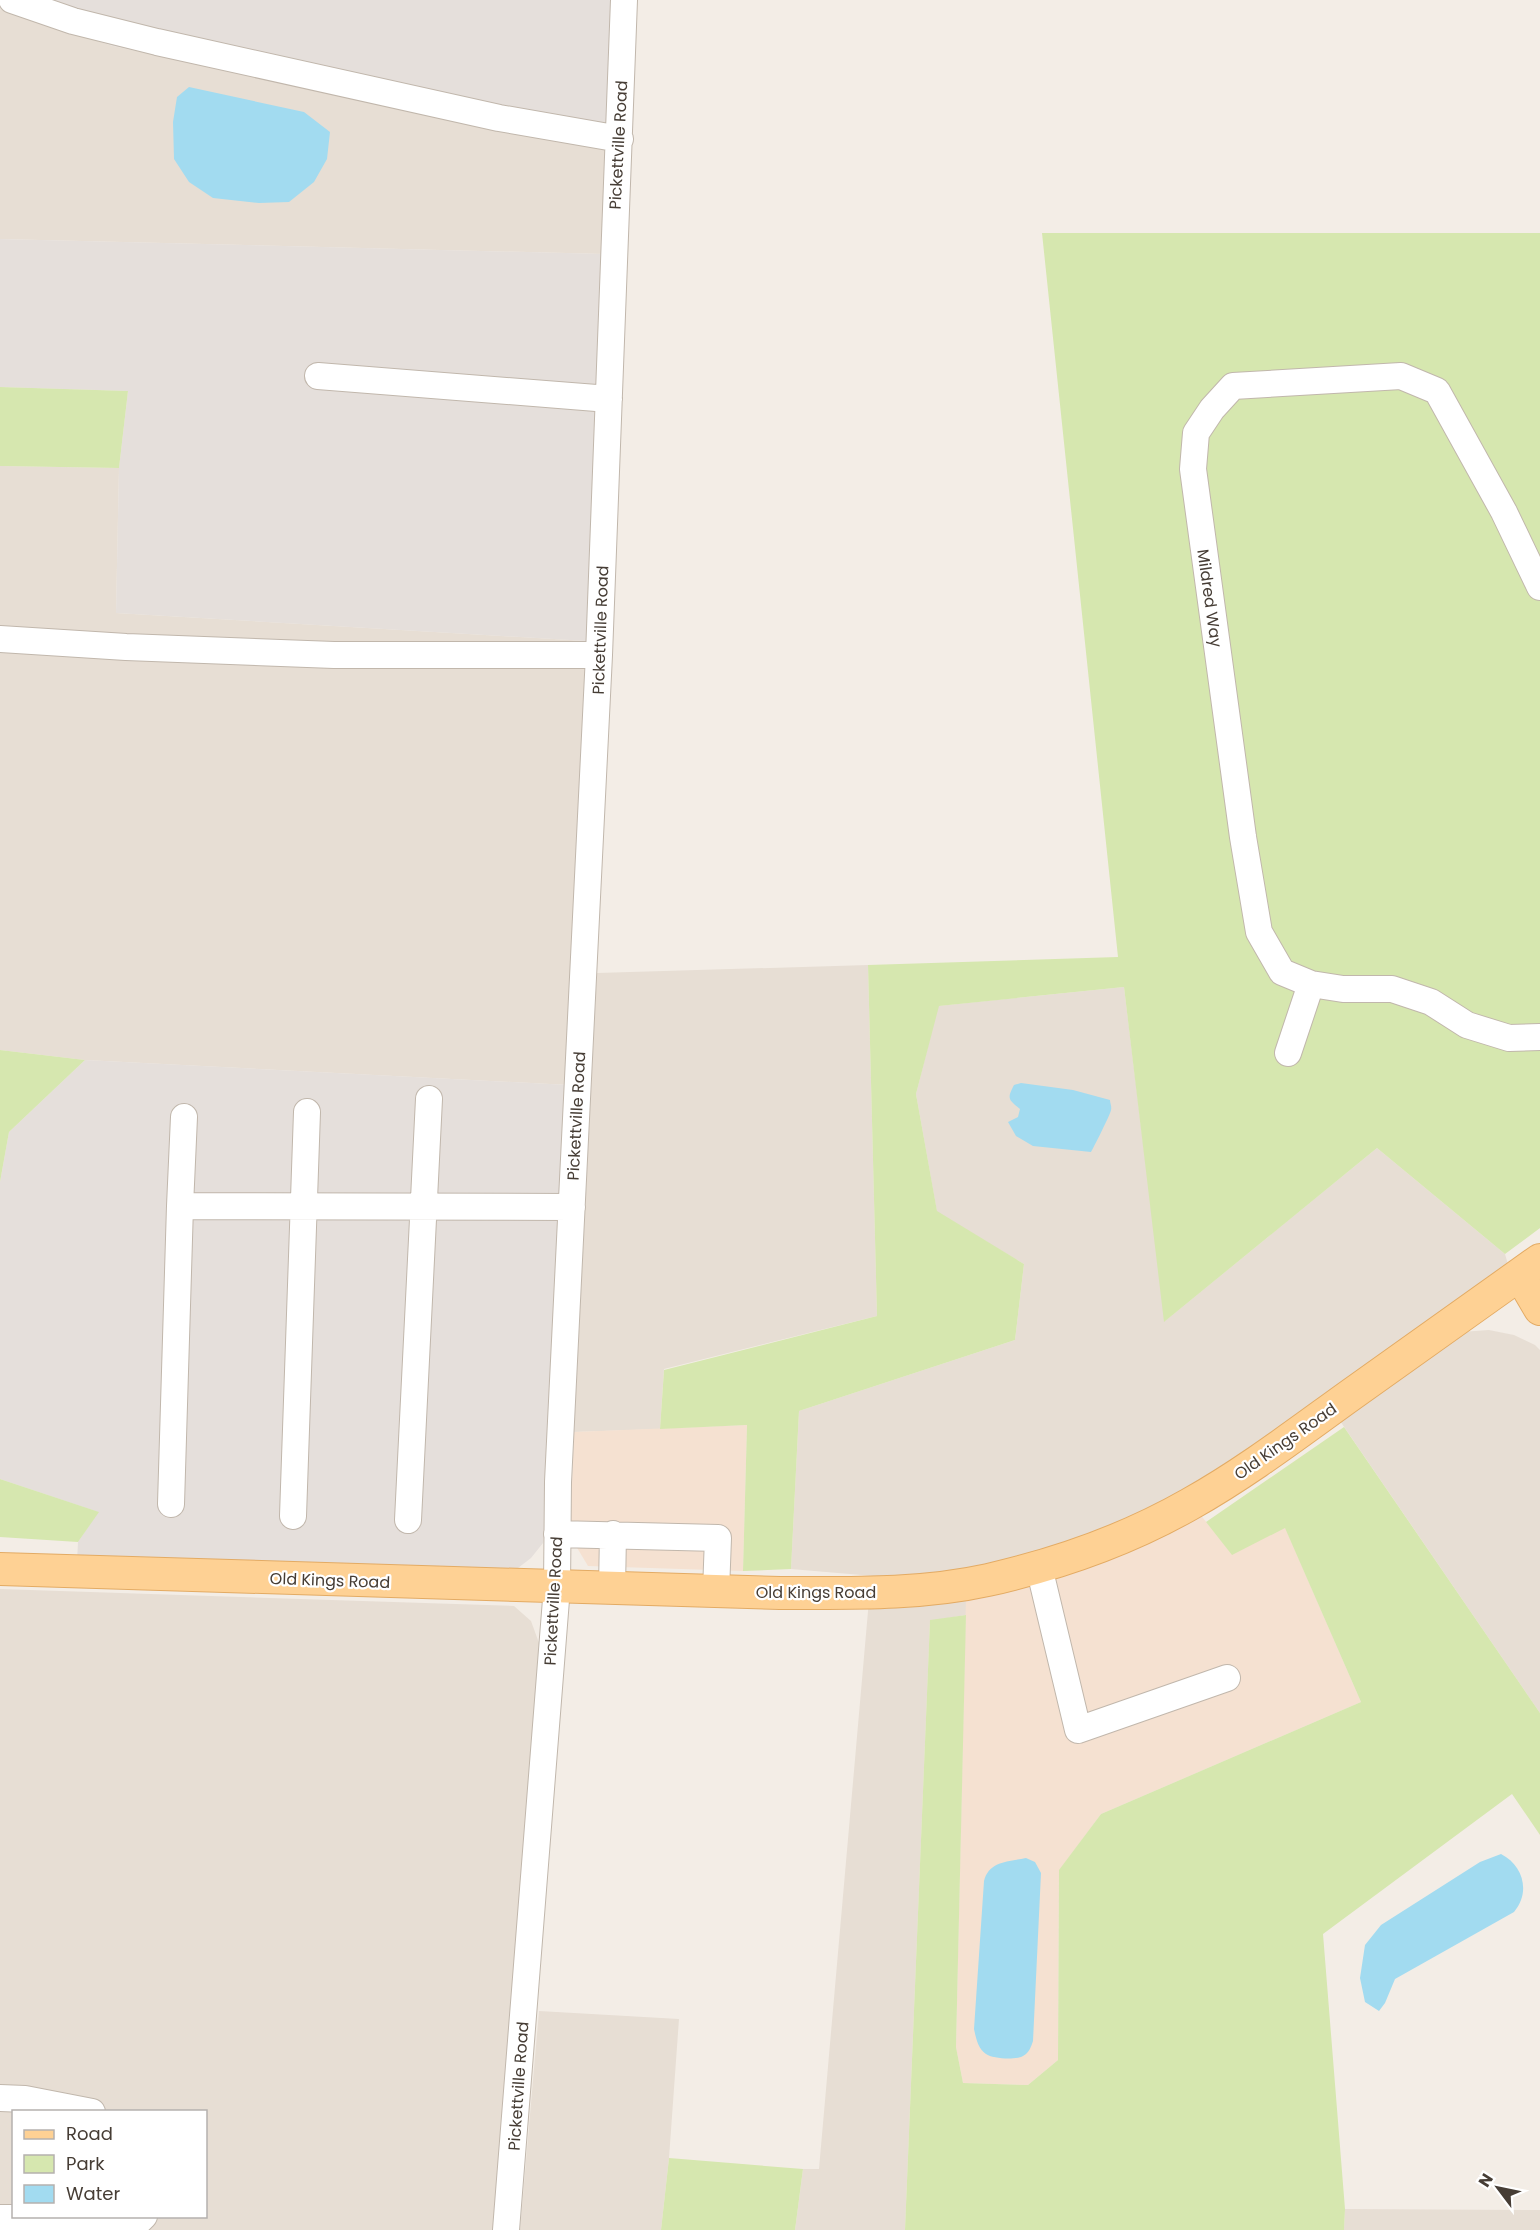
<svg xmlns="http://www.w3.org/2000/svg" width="1540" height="2230" viewBox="0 0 1540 2230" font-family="Poppins,sans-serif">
<rect width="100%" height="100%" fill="#f3ede6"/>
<path fill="#e7ded4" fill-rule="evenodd" d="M0,9l113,37 496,105 -4,103 -605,-15z
M0,466l119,2 -3,145 470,28 -17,444 -484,-25 -85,-10z
M868,965l9,351 -213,53 -4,60 -86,3 23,-459z
M1124,987l41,334 212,-173 128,106 4,14 -266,191 -105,58 -125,45 -93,18 -129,-11 8,-158 216,-71 9,-76 -87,-52 -21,-118 22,-88z
M1489,1330l25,5 21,10 5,5v363l-202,-295 123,-86z
M0,1589l514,17 17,15 8,22 -44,587h-495zM14,2112h192v104h-192z
M966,1596v19l-36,6 -25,609h-110l8,-61h16l50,-569z
M539,2011l140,8 -10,139 -8,72h-141z
M1345,2209l195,1v20h-196z"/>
<path fill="#f5e1d1" d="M747,1425l-4,146 -155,-5 -18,-30 4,-104z
M1199,1513l33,41 53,-27 76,175 -260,112 -42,57 -1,189 -30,25 -65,-2 -7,-36 10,-451z"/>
<path fill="#e5dfdb" d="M0,0h613l-4,151 -496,-105 -113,-37z
M0,239l605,15 -19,387 -470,-28 3,-145 9,-77 -128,-4z
M85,1060l484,25 -23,437 -3,21 -12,15 -13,10 -22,5 -419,-11 1,-20 20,-30 -98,-33v-297l9,-50z"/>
<path fill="#d6e7af" d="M1042,233h498v995l-35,26 -128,-106 -213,174 -40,-335 -185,19 -23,88 21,117 87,53 -9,76 -216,71 -8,158 -48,2 4,-146 -87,4 4,-59 213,-54 -9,-351 250,-8z
M0,387l128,4 -9,77 -119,-2z
M0,1050l85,10 -76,72 -9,50z
M1344,1427l196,286v122l-28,-41 -189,140 22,275 -1,21h-439l25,-610 36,-5 -10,432 7,36 65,2 30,-25 1,-190 42,-56 260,-112 -76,-174 -53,27 -26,-33z
M0,1479l99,33 -21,30 -78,-5z
M669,2158l134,11 -8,61h-134z"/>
<path fill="#a2dbf0" d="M189,87l115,25 26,20 -3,27 -13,23 -25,20 -30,1 -46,-5 -24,-16 -15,-23 -1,-37 4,-25z
M1021,1083l52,7 37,10c0,3 2,7 1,10 0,3 -18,39 -20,42l-58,-6 -17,-10 -8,-14 10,-5 2,-8c-12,-10 -13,-10 -6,-24z
M1501,1854c22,11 30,38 13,58l-119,67 -10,24 -6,8 -14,-9 -5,-24 5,-33 16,-20 99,-63z
M1026,1858l9,4 6,11 -8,168c-2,6 -4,12 -10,15 -7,4 -30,3 -37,-2 -8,-5 -10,-16 -12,-25l10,-148c5,-20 24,-19 42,-23z"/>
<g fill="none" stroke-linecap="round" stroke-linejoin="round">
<defs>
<path id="minor" d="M12,0l61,21 84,21 342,76 121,21
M318,376l291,23
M1540,587l-36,-75 -67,-121 -36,-15 -168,10 -21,23 -16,24 -3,36 50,368 16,95 23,40 29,12 32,5h49l39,13 36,23 42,13 31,-1
M0,639l126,8 208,8h265
M1288,1053l23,-69
M180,1206l4,-89
M171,1504l9,-298 392,1
M293,1516l14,-404
M408,1520l21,-421
M557,1534l161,4 -2,53
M1039,1567l39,163 149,-52
M612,1588l1,-54
M0,2098l25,1 67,13
M0,2218h99l21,12
M120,2230l19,-9 5,-5
M506,2230l51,-643 1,-105 41,-827 25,-655"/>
<path id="major" d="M1520,1275l20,34
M0,1569l780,24c69,0 140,2 208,-13 70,-16 139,-40 202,-76 57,-32 109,-72 162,-110 62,-44 125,-89 188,-134"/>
</defs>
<use href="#minor" stroke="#c1b7ac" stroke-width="28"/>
<use href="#major" stroke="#e3ab64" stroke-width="34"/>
<use href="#minor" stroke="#fff" stroke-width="26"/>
<use href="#major" stroke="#fed194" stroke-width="32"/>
</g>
<g text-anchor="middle" stroke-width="4.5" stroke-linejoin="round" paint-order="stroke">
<g font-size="16" fill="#463d35" stroke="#fff">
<text transform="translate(618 145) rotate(-87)" y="6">Pickettville Road</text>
<text transform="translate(1210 598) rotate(82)" y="6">Mildred Way</text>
<text transform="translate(600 630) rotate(-88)" y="6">Pickettville Road</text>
<text transform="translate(576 1116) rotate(-87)" y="6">Pickettville Road</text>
<text transform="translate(1285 1441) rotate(-35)" y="6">Old Kings Road</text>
<text transform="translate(330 1580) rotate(2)" y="6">Old Kings Road</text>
<text x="816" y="1598">Old Kings Road</text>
<text transform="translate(553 1601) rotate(-87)" y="6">Pickettville Road</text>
<text transform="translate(518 2086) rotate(-86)" y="6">Pickettville Road</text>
</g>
</g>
<rect x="12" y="2110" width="195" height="108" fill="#ffffff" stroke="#b5b1ae" stroke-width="1.5"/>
<rect x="24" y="2130" width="30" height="9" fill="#fed194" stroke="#b5b1ae" stroke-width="1.5"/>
<text x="66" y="2140" font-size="18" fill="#463d35">Road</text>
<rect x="24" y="2155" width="30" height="18" fill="#d6e7af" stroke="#b5b1ae" stroke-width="1.5"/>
<text x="66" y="2170" font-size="18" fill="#463d35">Park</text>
<rect x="24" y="2185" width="30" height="18" fill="#a2dbf0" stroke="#b5b1ae" stroke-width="1.5"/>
<text x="66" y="2200" font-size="18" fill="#463d35">Water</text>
<g transform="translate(1498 2188) rotate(302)" stroke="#ffffff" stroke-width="4.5" paint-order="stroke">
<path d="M0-4.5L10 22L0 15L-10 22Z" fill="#463d35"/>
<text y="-9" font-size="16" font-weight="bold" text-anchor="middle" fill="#463d35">N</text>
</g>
</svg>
